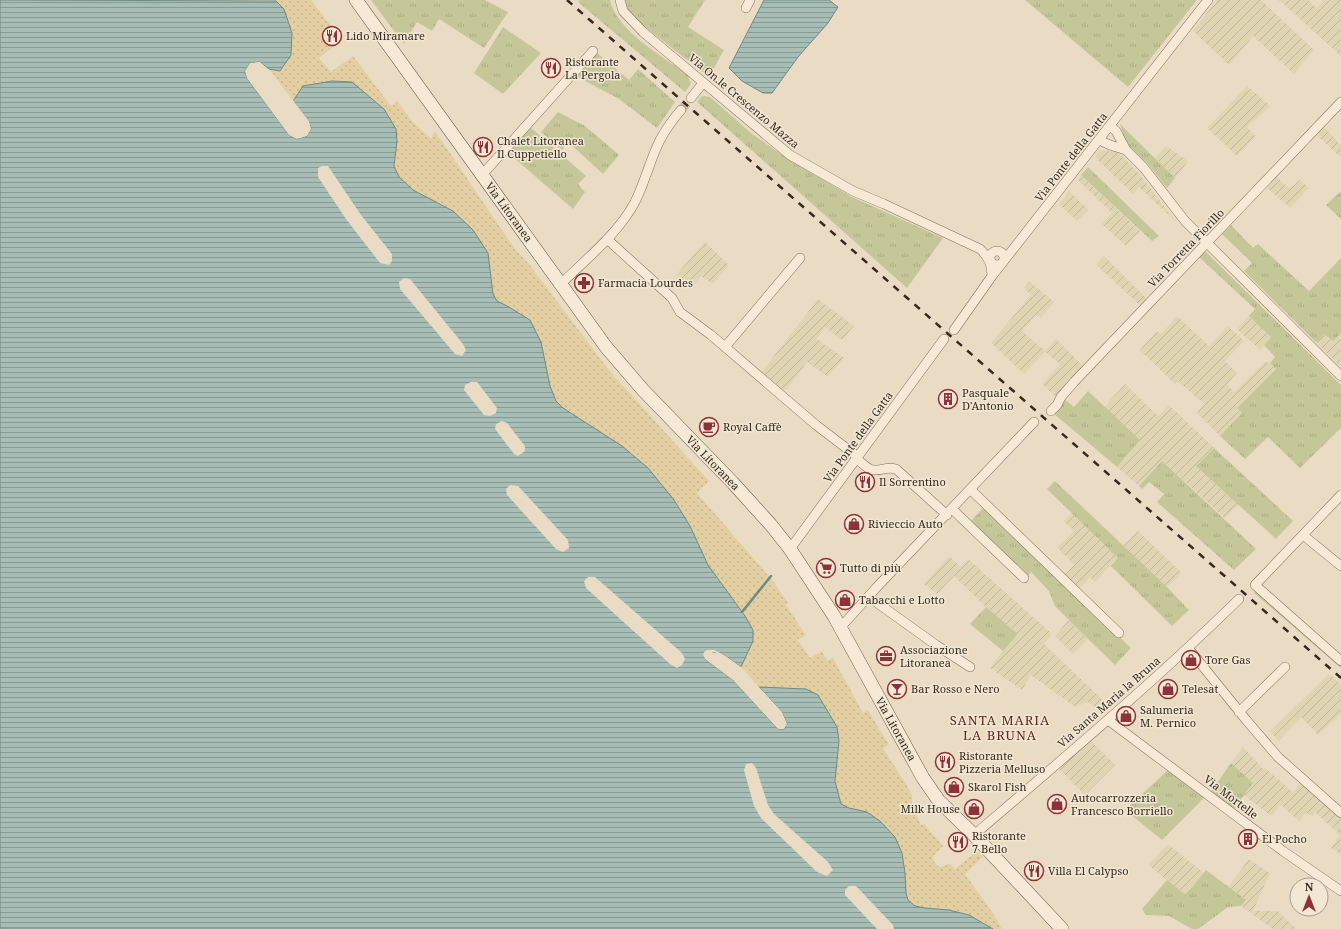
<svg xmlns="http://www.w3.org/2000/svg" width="1341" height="929" viewBox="0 0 1341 929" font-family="'Noto Serif',serif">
<defs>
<pattern id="farmland-furrows" width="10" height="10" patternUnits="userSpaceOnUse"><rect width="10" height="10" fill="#dfd5b2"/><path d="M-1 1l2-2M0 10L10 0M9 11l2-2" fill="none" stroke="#c0b799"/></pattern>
<pattern id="grass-tufts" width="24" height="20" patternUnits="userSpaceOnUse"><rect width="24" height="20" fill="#c5c799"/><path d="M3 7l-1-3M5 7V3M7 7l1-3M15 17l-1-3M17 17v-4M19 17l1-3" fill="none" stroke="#aaab83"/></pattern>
<pattern id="sand-dots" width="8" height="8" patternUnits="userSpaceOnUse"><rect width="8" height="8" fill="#e4cfa3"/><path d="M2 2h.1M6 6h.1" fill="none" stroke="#c4b28c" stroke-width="1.8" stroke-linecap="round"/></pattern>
<pattern id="water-rules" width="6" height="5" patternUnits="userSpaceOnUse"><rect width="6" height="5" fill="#a6beb5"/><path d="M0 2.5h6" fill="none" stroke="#889a93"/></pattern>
</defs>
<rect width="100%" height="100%" fill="#eadcc4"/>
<path fill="url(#farmland-furrows)" d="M1217,0h44l53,50 -20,24 -41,-38 -24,29 -36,-34z
M1279,0h29l9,8 6,-8h18v56z
M1247,86l23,20 -23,21 9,9 -19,20 -30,-28z
M1323,126l18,19v13l-25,-24z
M1166,146l22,15 -13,17 -20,-20z
M1100,150l17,2 6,5 17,18 37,48 -38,-36 -6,7 -38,-37z
M1081,175l59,56 -14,15 -24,-22 10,-11 -34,-33z
M1276,176l13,12 11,-8 9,8 -19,20 -24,-21z
M1069,191l20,19 -12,11 -18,-17z
M705,242l24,23 -16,19 -12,-8 -10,13 -15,-14z
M1104,256l44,44 -6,7 -46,-42z
M1029,281l25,21 -13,16 -5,-3 -14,16 23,20 11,-12 28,28 -28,30 -14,-13 18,-20 -15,-12 -21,22 -33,-31 40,-48 -7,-7z
M818,299l36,27 -12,14 -17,-13 -8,12 27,19 -16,19 -21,-15 -23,31 -23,-20z
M1177,316l32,30 19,-20 16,15 -19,20 12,12 -10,11 7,8 31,-30 5,1 6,6 -39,38 5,6 -22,23 -23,-23 7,-9 -26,-23 -3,3 -35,-34 17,-19 4,3z
M1249,316l22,21 -11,13 -23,-21z
M1341,333v34l-24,-24 7,-9 9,7z
M1125,384l33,32 11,-11 45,43 -18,18 43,38 -14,14 -63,-57 -23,25 -22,-19 23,-27 -36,-33z
M1072,513l46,45 -23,24 -5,-5 -11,13 -15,-15 10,-10 -17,-18 17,-16 -10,-10z
M1138,531l44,42 -15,14 -44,-41z
M949,556l12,11 7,-8 84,75 -8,10 64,61 -7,7 -13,-10 -13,5 -44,-32 -9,15 -32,-22 13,-17 15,-17 -32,-27 -32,-31 -17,18 -13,-10z
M1069,620l19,19 -15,15 -18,-18z
M1329,674l12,10v30l-23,21 -17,-18 -22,24 -9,-10z
M1090,740l25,25 -30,30 -26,-26z
M1243,747l20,22 2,-1 28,24 8,-10 40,34v39l-10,-7 9,-13 -25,-23 -2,4 -7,-3 -7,8 -18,-16 -10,11 -27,-21 9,-12 -22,-20z
M1168,844l36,29 -18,23 -38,-31z
M1249,859l21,14 -17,38h25l18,18h-23l-32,-23 5,-6 -18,-13z"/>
<path fill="url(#grass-tufts)" d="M371,0h114l23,12 -24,36 -45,-29 -7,12 -15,-9 -13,22z
M580,0h30c6,30 53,57 77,74l4,10 -6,8 -107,-90z
M624,0h81l-17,27 36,23 -15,27 -74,-58 -7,-10z
M1025,0h172l-69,87z
M503,27l38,26 -38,41 -29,-21z
M597,53l32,27 9,-11 37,33 -18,26 -38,-29 -43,-23z
M704,96l6,1 41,36 34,24 65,39 93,42 -36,50 -210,-186 4,-5z
M558,112l27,14 34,29 -16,19 -35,-32 -6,8 -21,-18z
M1120,124l55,54 -8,10 -19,-24 -22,-21z
M530,127l56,49 -8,8 7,8 -12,17 -66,-57z
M1088,167l71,69 -7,5 -71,-66z
M1340,192l1,1v26l-15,-14z
M1231,225l22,23 5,-4 51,47 32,-33v75l-8,8 -9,-7 -7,9 -73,-72 8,-8 -30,-29z
M1205,251l136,134v43l-41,40 -32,-31 -23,22 -25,-23 22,-23 -5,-5 39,-39 -6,-6 5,-6 -11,-12 7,-8 -22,-21 6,-7 -56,-52z
M1088,391l52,49 -23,27 -64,-54 5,-2 5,-13 11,9z
M1214,448l79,73 -17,18 -80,-73z
M1162,461l94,88 -22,21 -77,-68 7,-8 -15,-12 -7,7 -3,-3z
M1055,481l112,106 22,23 -17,16 -61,-60 7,-8 -71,-69z
M984,507l147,141 -16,17 -27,-26 -33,-33 -6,-15 -18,-19 -2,3 -5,-1 -54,-52z
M1257,590l84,73v5l-87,-75z
M986,607l32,27 -15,17 -33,-27z
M1231,763l22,20 -20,27 -23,-17z
M1169,769l37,27 -44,44 -37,-30z
M1206,870l40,30 -5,6 -13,1 -30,22h-6l-23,-13 -23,-1 -4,-6 25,-29 19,15z"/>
<path fill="url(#sand-dots)" d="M271,0h40l31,40 -23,18 12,14 22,-16 38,50 6,-5 15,20 19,18 4,-8 79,117 14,15 80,106 101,112 -12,12 76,88 15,22 -2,2 20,30 -8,5 12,18 12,-7 5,10 6,-3 30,55 5,-3 21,35 -6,3 29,46v12l9,19 4,-1 2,4 16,18 -10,10c0,5 2,9 7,11l5,-1 4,-3 6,6 22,-18 6,6 -18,17 29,41 8,14h-9l-24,-14 -20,-5 -24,-1 -10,-3 -7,-6 -2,-7 -1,-20 -3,-20 -35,-41 -18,-4 -8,-4 -6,-23 4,-40 -58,-53 -22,-1 -18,-20 12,-26v-11l-8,-14 -37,-51 -18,-39 -16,-26 -111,-92 -7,-7 -6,-15 -9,-44 -11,-22 -21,-13 -12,-6 -4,-7 -5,-41 -35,-42 -40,-21 -14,-13 -5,-11 3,-25 -13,-32 -32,-27 -20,-1 -29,5 -10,15 -24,-32 11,2 -3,-70z"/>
<path fill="url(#water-rules)" stroke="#6d8b82" d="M0,0l276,1 8,8 8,24 -1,22 -11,16 -11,-2 -9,-7 -10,1 -5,8 2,7 42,57 8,4 10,-3 4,-7 -2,-8 -16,-20 10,-15 29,-5 20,1 32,27 12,20 1,12 -3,25 5,11 14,13 40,21 20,19 15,23 5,41 4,7 12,6 21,13 11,22 9,44 6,15 7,7 59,38 26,22 26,32 16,26 18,39 37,51 8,14v11l-12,26 -17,-12 -18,-5 -1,9 28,21 45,49h6l3,-5 -5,-12 -23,-25 47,2 12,6 19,32 2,14 -4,40 6,23 8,4 18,4 13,9 15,16 7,16 3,20 1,20 2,7 7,6 10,2 24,2 20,5 24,14h-993z
M764,0h65l9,7 -10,16 -30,34 -26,36h-9l-21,-12 -13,-13z"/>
<path fill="#eadcc4" d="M260,62l11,10 -3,-1 -9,-7 -8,1 -4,6 1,6 42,56 7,4 9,-3 3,-6 -1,-6 -17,-20 1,-3 17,22 2,8 -4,7 -10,3 -8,-4 -42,-57 -2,-7 5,-8z
M322,166h6l33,49 31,39v7l-3,4 -9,-2 -34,-44 -28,-42v-9z
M404,278l6,1 53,65 3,6 -4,6 -7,-2 -55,-65 -1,-7z
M471,382h6l20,26 -1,5 -6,3 -6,-1 -20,-25 1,-5z
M502,421l5,2 18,23v5l-7,5 -4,-2 -19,-25 1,-5z
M510,485l8,1 50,54 1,8 -6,4 -7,-3 -49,-54 -1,-6z
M588,577h7l87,76 3,6 -3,6 -5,3 -7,-4 -84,-76 -2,-7z
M706,650h8l10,5 17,12 1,2h-2l-17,-12 -9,-5h-7l-1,3v3l28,20 45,49h4l2,-3 -4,-11 -23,-25v-2l24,26 5,12 -3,5h-6l-45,-49 -28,-21 -2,-5z
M752,763l4,5 12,37 6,9 54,48 5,8 -6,6 -10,-4 -56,-54 -7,-12 -10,-36 2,-6z
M849,886h7l37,39 1,4h-17l-32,-34v-5z"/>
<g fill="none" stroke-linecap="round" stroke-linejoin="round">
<path stroke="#6d8b82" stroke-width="2.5" d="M742,612l29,-36"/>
<path stroke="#c6b8a3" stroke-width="9" stroke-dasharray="9 4.5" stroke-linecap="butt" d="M681,110l10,-12"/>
<defs>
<path id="street" d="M620,0l3,11 20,21 147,123 63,36 31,13 96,45c9,8 12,16 12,27
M746,8l4,-8
M691,98l12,-15
M1099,140l11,5 16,5 -10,-19 -6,-5
M1126,150l18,18 41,53 156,155
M482,175l111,-124
M607,239l65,59 8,14 31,23 105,90 42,32
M990 258a7 7 0 1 1 14 0a7 7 0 1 1-14 0Z
M561,284c25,-25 57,-50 74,-82 10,-20 15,-42 25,-62 6,-11 13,-21 21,-30
M954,330l38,-54 216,-276
M725,347l75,-89
M1051,411l6,-6 4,-8 13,-15 267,-280
M857,459c5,4 10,10 16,11 9,1 13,-4 23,-1l51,46
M970,489l149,144
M1341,495l-86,90 86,76
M952,509l72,69
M1303,535l38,31
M790,549l154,-210
M869,597l67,48 34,22
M840,628l36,-40 158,-166
M1188,648l59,73 31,36 63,56
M1239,712l46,-45
M1108,720l175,131 58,40
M974,835c90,-77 180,-153 265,-236"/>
<path id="secondary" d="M356,0l250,347 37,43 90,93 38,42 19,24 44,67 89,162 16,23 35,34 88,94"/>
</defs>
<use href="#street" stroke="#836e5c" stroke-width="10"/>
<use href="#secondary" stroke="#65503f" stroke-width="14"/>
<use href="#street" stroke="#f6ead7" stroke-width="9"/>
<use href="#secondary" stroke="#f6ead7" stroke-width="13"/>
<path stroke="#35281f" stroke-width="2.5" stroke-dasharray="7 7" stroke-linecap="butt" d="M567,0l774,678"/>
</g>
<defs>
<symbol id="restaurant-ring" viewBox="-11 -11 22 22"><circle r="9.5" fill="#f2e7d3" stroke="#8e3138" stroke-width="1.5"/><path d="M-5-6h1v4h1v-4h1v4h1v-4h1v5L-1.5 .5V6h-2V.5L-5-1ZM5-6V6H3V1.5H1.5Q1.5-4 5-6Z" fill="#8e3138"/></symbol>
<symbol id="pharmacy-ring" viewBox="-11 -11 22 22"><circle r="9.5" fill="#f2e7d3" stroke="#8e3138" stroke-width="1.5"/><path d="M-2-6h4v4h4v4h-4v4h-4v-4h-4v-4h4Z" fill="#8e3138"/></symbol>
<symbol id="building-ring" viewBox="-11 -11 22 22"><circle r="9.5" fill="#f2e7d3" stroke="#8e3138" stroke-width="1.5"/><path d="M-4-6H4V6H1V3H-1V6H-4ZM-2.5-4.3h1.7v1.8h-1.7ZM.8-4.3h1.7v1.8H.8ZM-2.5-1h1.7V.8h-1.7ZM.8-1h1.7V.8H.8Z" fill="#8e3138"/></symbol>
<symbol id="cafe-ring" viewBox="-11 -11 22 22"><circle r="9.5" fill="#f2e7d3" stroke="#8e3138" stroke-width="1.5"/><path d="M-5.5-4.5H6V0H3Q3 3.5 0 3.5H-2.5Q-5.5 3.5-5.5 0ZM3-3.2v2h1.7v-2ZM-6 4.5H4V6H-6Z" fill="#8e3138"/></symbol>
<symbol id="shop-ring" viewBox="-11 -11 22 22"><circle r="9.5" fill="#f2e7d3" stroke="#8e3138" stroke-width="1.5"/><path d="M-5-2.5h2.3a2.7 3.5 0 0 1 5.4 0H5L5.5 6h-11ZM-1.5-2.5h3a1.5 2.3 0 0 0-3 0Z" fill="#8e3138"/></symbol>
<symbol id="supermarket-ring" viewBox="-11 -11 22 22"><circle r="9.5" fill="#f2e7d3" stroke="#8e3138" stroke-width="1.5"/><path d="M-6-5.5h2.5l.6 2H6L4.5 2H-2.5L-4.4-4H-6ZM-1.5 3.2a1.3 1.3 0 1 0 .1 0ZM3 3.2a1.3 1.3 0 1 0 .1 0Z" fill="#8e3138"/></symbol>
<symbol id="office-ring" viewBox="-11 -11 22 22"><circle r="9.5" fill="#f2e7d3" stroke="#8e3138" stroke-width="1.5"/><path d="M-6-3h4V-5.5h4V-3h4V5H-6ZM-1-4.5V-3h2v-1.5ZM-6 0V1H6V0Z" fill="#8e3138"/></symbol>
<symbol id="bar-ring" viewBox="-11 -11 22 22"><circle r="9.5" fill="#f2e7d3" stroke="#8e3138" stroke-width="1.5"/><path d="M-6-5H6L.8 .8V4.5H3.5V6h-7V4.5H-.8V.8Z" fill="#8e3138"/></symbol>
</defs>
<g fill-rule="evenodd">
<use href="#restaurant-ring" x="321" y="25" width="22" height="22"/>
<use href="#restaurant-ring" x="540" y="57" width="22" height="22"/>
<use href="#restaurant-ring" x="472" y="136" width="22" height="22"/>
<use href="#pharmacy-ring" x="573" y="272" width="22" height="22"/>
<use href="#building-ring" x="937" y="388" width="22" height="22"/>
<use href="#cafe-ring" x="698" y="416" width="22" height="22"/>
<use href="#restaurant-ring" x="854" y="471" width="22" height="22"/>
<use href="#shop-ring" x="843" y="513" width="22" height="22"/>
<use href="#supermarket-ring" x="815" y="557" width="22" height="22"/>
<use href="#shop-ring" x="834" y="589" width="22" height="22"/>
<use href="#office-ring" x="875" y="645" width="22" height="22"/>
<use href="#shop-ring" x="1180" y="649" width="22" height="22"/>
<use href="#bar-ring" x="886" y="678" width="22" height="22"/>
<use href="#shop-ring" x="1157" y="678" width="22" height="22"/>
<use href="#shop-ring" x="1115" y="705" width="22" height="22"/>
<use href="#restaurant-ring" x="934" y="751" width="22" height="22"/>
<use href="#shop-ring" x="943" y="776" width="22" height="22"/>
<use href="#shop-ring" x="1046" y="793" width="22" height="22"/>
<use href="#shop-ring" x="963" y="798" width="22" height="22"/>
<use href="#building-ring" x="1237" y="828" width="22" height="22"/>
<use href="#restaurant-ring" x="947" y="831" width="22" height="22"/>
<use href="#restaurant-ring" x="1023" y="860" width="22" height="22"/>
</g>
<g text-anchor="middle" stroke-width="3" stroke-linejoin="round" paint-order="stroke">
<g font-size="11" fill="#35281f" stroke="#f2e7d3" text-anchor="start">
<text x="346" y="40">Lido Miramare</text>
<text x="565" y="66">Ristorante<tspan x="565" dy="13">La Pergola</tspan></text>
<text x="497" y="145">Chalet Litoranea<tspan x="497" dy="13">Il Cuppetiello</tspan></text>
<text x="598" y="287">Farmacia Lourdes</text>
<text x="962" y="397">Pasquale<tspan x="962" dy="13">D'Antonio</tspan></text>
<text x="723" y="431">Royal Caffè</text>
<text x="879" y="486">Il Sorrentino</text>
<text x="868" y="528">Rivieccio Auto</text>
<text x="840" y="572">Tutto di più</text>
<text x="859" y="604">Tabacchi e Lotto</text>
<text x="900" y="654">Associazione<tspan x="900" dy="13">Litoranea</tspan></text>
<text x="1205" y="664">Tore Gas</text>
<text x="911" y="693">Bar Rosso e Nero</text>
<text x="1182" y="693">Telesat</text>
<text x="1140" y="714">Salumeria<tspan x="1140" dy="13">M. Pernico</tspan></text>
<text x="959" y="760">Ristorante<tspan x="959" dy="13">Pizzeria Melluso</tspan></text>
<text x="968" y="791">Skarol Fish</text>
<text x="1071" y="802">Autocarrozzeria<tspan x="1071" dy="13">Francesco Borriello</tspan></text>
<text x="960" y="813" text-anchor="end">Milk House</text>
<text x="972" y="840">Ristorante<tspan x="972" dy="13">7 Bello</tspan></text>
<text x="1262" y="843">El Pocho</text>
<text x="1048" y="875">Villa El Calypso</text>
</g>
<g font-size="11" fill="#35281f" stroke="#f2e7d3">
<text transform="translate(744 101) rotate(40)" y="4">Via On.le Crescenzo Mazza</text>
<text transform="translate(1071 157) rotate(-52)" y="4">Via Ponte della Gatta</text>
<text transform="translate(509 212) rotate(54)" y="4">Via Litoranea</text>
<text transform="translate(1186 248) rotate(-46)" y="4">Via Torretta Fiorillo</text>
<text transform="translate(858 437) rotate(-54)" y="4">Via Ponte della Gatta</text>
<text transform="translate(713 463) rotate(46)" y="4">Via Litoranea</text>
<text transform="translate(1109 702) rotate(-41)" y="4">Via Santa Maria la Bruna</text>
<text transform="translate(896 729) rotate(61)" y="4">Via Litoranea</text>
<text transform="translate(1231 797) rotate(37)" y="4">Via Mortelle</text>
</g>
<g font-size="13" letter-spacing="1" fill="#5e2a22" stroke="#f2e7d3">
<text x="1000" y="725">SANTA MARIA<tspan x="1000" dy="15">LA BRUNA</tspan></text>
</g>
</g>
<g transform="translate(1309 897)"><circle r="19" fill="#f2e7d3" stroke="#a69b8b"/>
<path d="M0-3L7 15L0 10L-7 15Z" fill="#8e3138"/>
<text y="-6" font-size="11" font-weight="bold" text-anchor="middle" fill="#35281f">N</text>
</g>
</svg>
